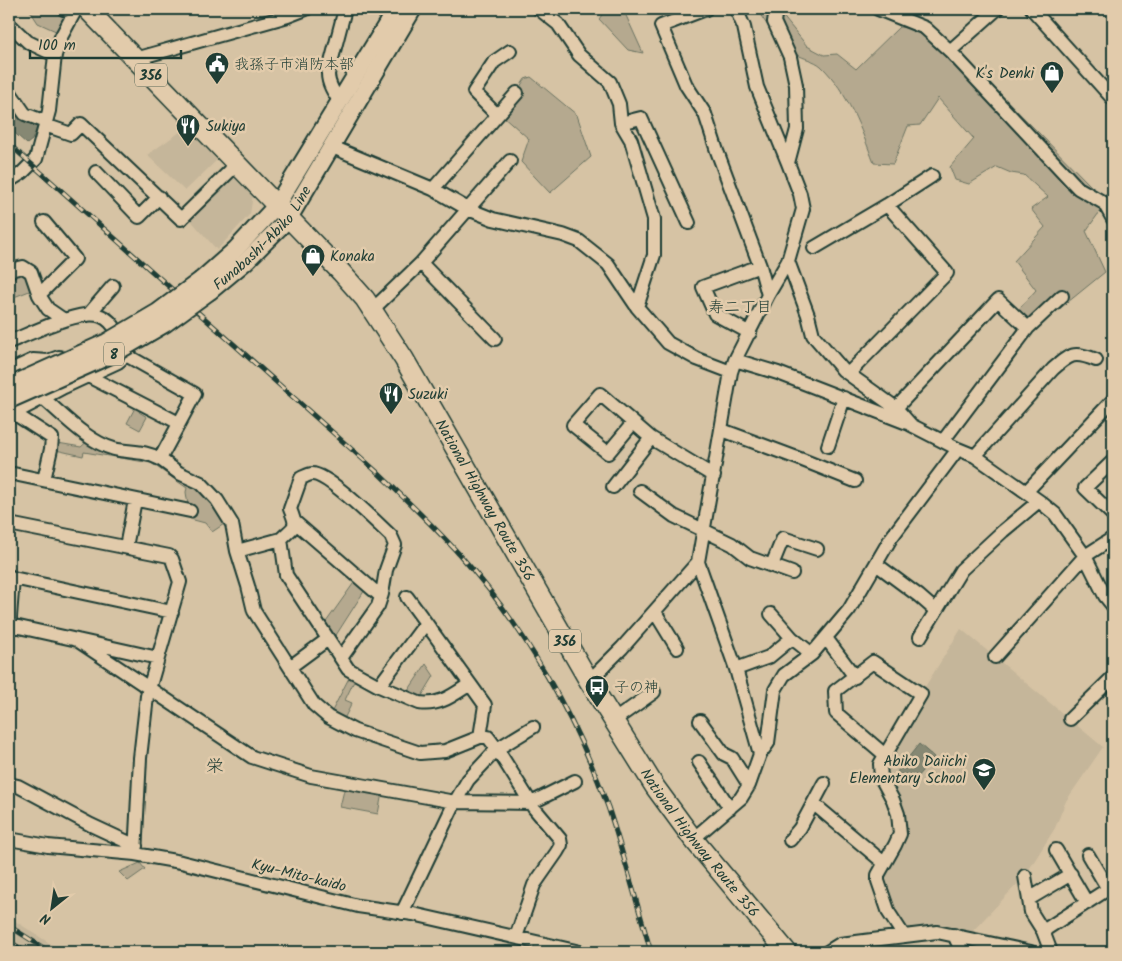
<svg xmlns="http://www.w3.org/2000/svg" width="1122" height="961" viewBox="0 0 1122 961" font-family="Kalam,'Klee One',sans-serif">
<rect width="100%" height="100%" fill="#d6c3a4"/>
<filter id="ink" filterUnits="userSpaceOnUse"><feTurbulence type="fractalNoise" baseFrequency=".02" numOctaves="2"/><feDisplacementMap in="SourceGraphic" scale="10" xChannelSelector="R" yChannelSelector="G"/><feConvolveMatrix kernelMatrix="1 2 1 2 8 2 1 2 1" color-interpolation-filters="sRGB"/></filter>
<g filter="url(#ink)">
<path fill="#c5b69a" d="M187,127l30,33 -32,31 -38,-36z
M231,174l22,21 -3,19 -33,36 -29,-33z
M961,629l142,118 -37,54 -11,27 -30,48 -57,60 -58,-4 -15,-21 -11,-30 3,-12 17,-24 2,-12 -2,-18 -3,-11 -15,-30v-6l37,-78z
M9,917l54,35h-54z"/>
<path fill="#b5a98f" stroke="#6a7362" d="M29,9h28l7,3 2,4 -8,16 -20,-9z
M606,9h17l20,44 -15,-3 -29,-31z
M735,9h42l30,37 17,9 13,-1 19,15 43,-42 22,3 44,28 127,129 9,23 -15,21 19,41 -69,56 -17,-19 17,-19 -22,-29 31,-34 -14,-18 17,-12 -24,-22 -13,-2 -14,-6 -28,17 -14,-4 -5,-13 24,-28 -36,-41 -18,27 -12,1 -15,38 -19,-1c-13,-34 -26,-71 -53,-97 -7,-6 -17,-7 -25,-12 -19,-14 -26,-24 -38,-43l-13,5z
M531,77l46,38 14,42 -41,36 -29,-31 8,-23 -27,-24 23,-36z
M23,267l14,21 -28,11v-27z
M138,402l5,2 -4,8 8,5 -7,13 -13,-7z
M91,438l58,15 52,30 29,37 -18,12 -7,-9 -15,-4 -4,-27 1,-4 -36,-25 -67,-11 -1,4 -32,-7 1,-7 29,5z
M358,577l10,8 -37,58 -7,-18z
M426,664l8,12 -14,23 -14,-5z
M352,672l5,3 -12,25 7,3 -9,18 -13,-6z
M345,786l37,7 -4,21 -38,-7z
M140,863l5,6 -17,12 -9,-9z"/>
<path fill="#868873" stroke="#5d6a5a" d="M18,116l21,7 -7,17 -5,4 -18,-16v-8z
M919,744l15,13 -24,28 -14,-12z"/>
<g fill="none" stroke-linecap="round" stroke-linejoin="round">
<defs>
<path id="minor" d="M539,9l19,15 21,31 31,27 9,22 2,19 10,17 23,79v36l-17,52
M706,9l-45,17 25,59 19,29 12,37 43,115 8,29
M736,9l8,18 13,60 31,76
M878,9l47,19 25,23 128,137 26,15 9,16
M1032,9l81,90
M9,24l19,18 27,13
M950,51l47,-42
M135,59l153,-43 18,-7
M9,91l16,23 21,8
M340,102c-6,-9 -12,-18 -12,-28l17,-65
M497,115l-23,-23 20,-30 16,-11
M621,123l20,-5 48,105
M45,125l26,9 10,-10 100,95 56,-55
M330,146l103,43 35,20 25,10 70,16 16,6 29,23 29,43 31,36 29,16 34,13
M96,172l43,45 20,-20
M9,181l13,-8 14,-14 13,-48 6,-56 6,-18 13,-24 -10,-4
M433,189l84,-96
M44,222l31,37 -36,36 9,14 16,11
M814,248l73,-43 45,-29
M788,261l20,54 5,20 30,35 53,38 15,17 47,24 17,7 64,45 16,13 30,42 20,40 8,10
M421,263l89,-102
M9,272l1,-2 13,-3 8,5 8,23
M372,310l49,-47 74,76
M88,315l25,-29
M750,333l-35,-19 -12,-27 57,-21
M120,340l6,15 69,39 -35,65 19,14 22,10 16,17 15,24 5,27 11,35 6,25 60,94 14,12 27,14 65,22 25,-2 35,-14h8l9,12 37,59 26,31 1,6 -4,7 -23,33 -18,52
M9,342c21,-8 72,-34 92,-26 8,3 12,8 16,16
M735,360l43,13 129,50
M9,371l24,-11 15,1 11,-4
M849,373l98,-100 -60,-68
M88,376l91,47
M44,399c20,17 44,43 70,50 17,4 29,1 46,10
M896,408l102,-108 30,28
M15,414l37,24 -1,11 -7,31
M9,416l55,-29 54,-25 8,-7
M633,423l-25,30 -35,-28 27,-31 51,44 63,38
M722,430l78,29 55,22
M943,441l85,-113 34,-32
M828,446l16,-48
M975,456l78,-87c17,-15 21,-18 43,-9
M1113,461l-28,27 28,27
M9,473l181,38
M613,487l38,-49
M640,491l34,25 58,28 18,14 42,15
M1026,492l87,-92
M295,522l83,72h4
M9,524l160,32 3,3 8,23 -33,114 -7,62 -5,96
M281,539c14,-14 17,-11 9,-30l11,-31c3,-1 8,-4 11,-4 17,0 65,49 79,62l4,9 -9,25 -4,24 -4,12 -37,52
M126,547l9,-47
M237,551l44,-12 5,36 62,94 31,17 40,17c21,3 34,-8 51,-19l15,21 -5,32
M698,562l38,107 24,85
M876,564l43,32 16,14
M772,565l11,-27 34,11
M9,576l4,2 -4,52
M13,578l159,34
M407,597l19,26
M655,612l22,36
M771,614l21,24 20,16
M10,625l148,33
M920,637l41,-67 42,-39 36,-30
M826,638l29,39
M77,640l175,117 59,19 144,26 76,1 44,-22
M995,657l90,-101 28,-18
M290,667l38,-28
M736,669l33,-12 23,-19
M589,681l33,-33 76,-86 33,-190 4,-12 33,-65 20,-34 13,-45 2,-7 -3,-15 -12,-31 9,-34 -1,-44 -6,-28 -16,-35 2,-13
M379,686l47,-63 44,61
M1070,719l43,-42
M613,721l41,-29
M700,721l24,33 8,4 17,27
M885,755l-49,-42 -1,-22 38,-29 48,32 -41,70 1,14 12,22 5,14 2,20 -5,11 -17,30v6l11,32 15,23
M699,762l31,46
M9,784l9,2 73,39 45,21
M814,804l70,59
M9,839l39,7 87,8 46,8 177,44 55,8 167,38
M693,839l48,-41 8,-13 11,-31 8,-11 7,-53 9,-15 28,-21 37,-44 42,-72 67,-89
M790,840l10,-12 24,-45
M1056,850l31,53
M1025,876l6,36 12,19 8,21
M1029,899l42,-25
M402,913l53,-111 13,-22 29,-31 36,-22
M1043,931l65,-42 -20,-34
M954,935l8,17
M827,952l13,-8 97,-12 94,20"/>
<g id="major">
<path d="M201,280l35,-31 40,-43 120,-197"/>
<path id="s1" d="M210,291l36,-30 43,-43 124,-209"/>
</g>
<g id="highway">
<path id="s2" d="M87,9l254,263 24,27 39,60 185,322 66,106 38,52 94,113"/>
</g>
</defs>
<use href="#minor" stroke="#1f3d34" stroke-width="16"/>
<use href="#major" stroke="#1f3d34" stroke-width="20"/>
<use href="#highway" stroke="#1f3d34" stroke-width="22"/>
<use href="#minor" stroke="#e2cbab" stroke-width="12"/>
<use href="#major" stroke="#e2cbab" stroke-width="16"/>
<use href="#highway" stroke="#e2cbab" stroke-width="19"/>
<defs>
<path id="rail" d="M9,144l367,327c28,27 57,54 83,83 65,72 116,162 149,253 16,48 29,97 43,145
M9,926l41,26
M9,941l17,11"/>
</defs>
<use href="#rail" stroke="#1f3d34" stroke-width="5"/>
<use href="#rail" stroke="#e2cbab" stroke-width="3" stroke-dasharray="9" stroke-linecap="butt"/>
<defs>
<path id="major-bridge" d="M9,386l98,-44 51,-30 43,-32
M9,400l104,-46 53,-31 44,-32"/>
</defs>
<use href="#major-bridge" stroke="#1f3d34" stroke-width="20" stroke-linecap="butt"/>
<use href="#major-bridge" stroke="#e2cbab" stroke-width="16"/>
</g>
</g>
<defs>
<symbol id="civic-pin" viewBox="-11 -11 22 30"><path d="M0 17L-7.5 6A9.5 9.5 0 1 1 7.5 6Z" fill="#1f3d34" stroke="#e2cbab"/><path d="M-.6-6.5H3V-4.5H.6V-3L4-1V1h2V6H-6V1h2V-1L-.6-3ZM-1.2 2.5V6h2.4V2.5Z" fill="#fff"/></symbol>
<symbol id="shop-pin" viewBox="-11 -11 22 30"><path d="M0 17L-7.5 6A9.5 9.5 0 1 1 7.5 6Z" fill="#1f3d34" stroke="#e2cbab"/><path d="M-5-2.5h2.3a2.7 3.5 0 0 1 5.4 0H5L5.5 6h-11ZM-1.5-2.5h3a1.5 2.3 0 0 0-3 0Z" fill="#fff"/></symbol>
<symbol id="restaurant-pin" viewBox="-11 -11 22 30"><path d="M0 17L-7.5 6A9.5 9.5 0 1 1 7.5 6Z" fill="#1f3d34" stroke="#e2cbab"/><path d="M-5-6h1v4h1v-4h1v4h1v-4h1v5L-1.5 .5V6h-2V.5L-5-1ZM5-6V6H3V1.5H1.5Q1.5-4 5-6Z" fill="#fff"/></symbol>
<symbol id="bus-pin" viewBox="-11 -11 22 30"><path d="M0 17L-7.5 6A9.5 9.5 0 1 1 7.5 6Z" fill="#1f3d34" stroke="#e2cbab"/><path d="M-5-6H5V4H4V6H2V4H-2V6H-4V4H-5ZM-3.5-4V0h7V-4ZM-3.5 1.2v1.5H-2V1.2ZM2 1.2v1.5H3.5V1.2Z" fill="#fff"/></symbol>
<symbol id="school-pin" viewBox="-11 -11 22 30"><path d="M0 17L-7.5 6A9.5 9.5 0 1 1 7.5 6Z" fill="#1f3d34" stroke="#e2cbab"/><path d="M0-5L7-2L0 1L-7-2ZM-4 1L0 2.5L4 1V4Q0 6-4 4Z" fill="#fff"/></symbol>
</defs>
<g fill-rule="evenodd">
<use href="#civic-pin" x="203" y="50" width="28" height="38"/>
<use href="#shop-pin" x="1038" y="59" width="28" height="38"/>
<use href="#restaurant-pin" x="174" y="112" width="28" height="38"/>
<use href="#shop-pin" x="299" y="242" width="28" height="38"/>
<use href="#restaurant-pin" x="377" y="380" width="28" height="38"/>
<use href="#bus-pin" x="583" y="673" width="28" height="38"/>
<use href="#school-pin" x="970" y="756" width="28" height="38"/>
</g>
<g text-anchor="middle" stroke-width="5" stroke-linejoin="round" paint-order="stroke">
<g fill="#e2cbab" stroke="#5a6858" stroke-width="1">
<rect x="135" y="63.5" width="32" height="23" rx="4"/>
<rect x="104" y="342.5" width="20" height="23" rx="4"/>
<rect x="549" y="629.5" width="32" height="23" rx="4"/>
</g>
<g font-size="14" font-weight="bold" fill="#1f3d34">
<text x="151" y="80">356</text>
<text x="114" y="359">8</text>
<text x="565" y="646">356</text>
</g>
<g font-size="15" fill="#1f3d34" stroke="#e2cbab" text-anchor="start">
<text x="234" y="69">我孫子市消防本部</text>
<text x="1034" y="78" text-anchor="end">K's Denki</text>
<text x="206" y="131">Sukiya</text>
<text x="330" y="261">Konaka</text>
<text x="408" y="399">Suzuki</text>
<text x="614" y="692">子の神</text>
<text x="966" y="766" text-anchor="end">Abiko Daiichi<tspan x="966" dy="17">Elementary School</tspan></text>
</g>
<g font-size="15" fill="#1f3d34" stroke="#e2cbab">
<text dy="5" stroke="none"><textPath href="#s1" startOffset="75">Funabashi-Abiko Line</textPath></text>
<text dy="5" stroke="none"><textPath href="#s2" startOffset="636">National Highway Route 356</textPath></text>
<text dy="5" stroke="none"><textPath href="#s2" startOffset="1041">National Highway Route 356</textPath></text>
<text transform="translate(299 875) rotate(14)" y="5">Kyu-Mito-kaido</text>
</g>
<g font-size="16" fill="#1f3d34" stroke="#e2cbab">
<text x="740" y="312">寿二丁目</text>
</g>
<g font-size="18" fill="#1f3d34" stroke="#e2cbab">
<text x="215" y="772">栄</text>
</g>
</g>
<rect width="1122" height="961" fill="none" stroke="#e2cbab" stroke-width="30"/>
<rect x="15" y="15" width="1092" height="931" fill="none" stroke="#1f3d34" stroke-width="2" filter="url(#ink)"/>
<g transform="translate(52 908) rotate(210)" stroke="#e2cbab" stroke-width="4" paint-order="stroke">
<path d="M0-4L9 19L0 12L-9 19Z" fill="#1f3d34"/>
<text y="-8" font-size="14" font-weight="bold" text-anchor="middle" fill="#1f3d34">N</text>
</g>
<path d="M30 50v8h151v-8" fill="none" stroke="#1f3d34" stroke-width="2.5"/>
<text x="38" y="50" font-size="15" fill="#1f3d34" stroke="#e2cbab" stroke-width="4" paint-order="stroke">100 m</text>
</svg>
